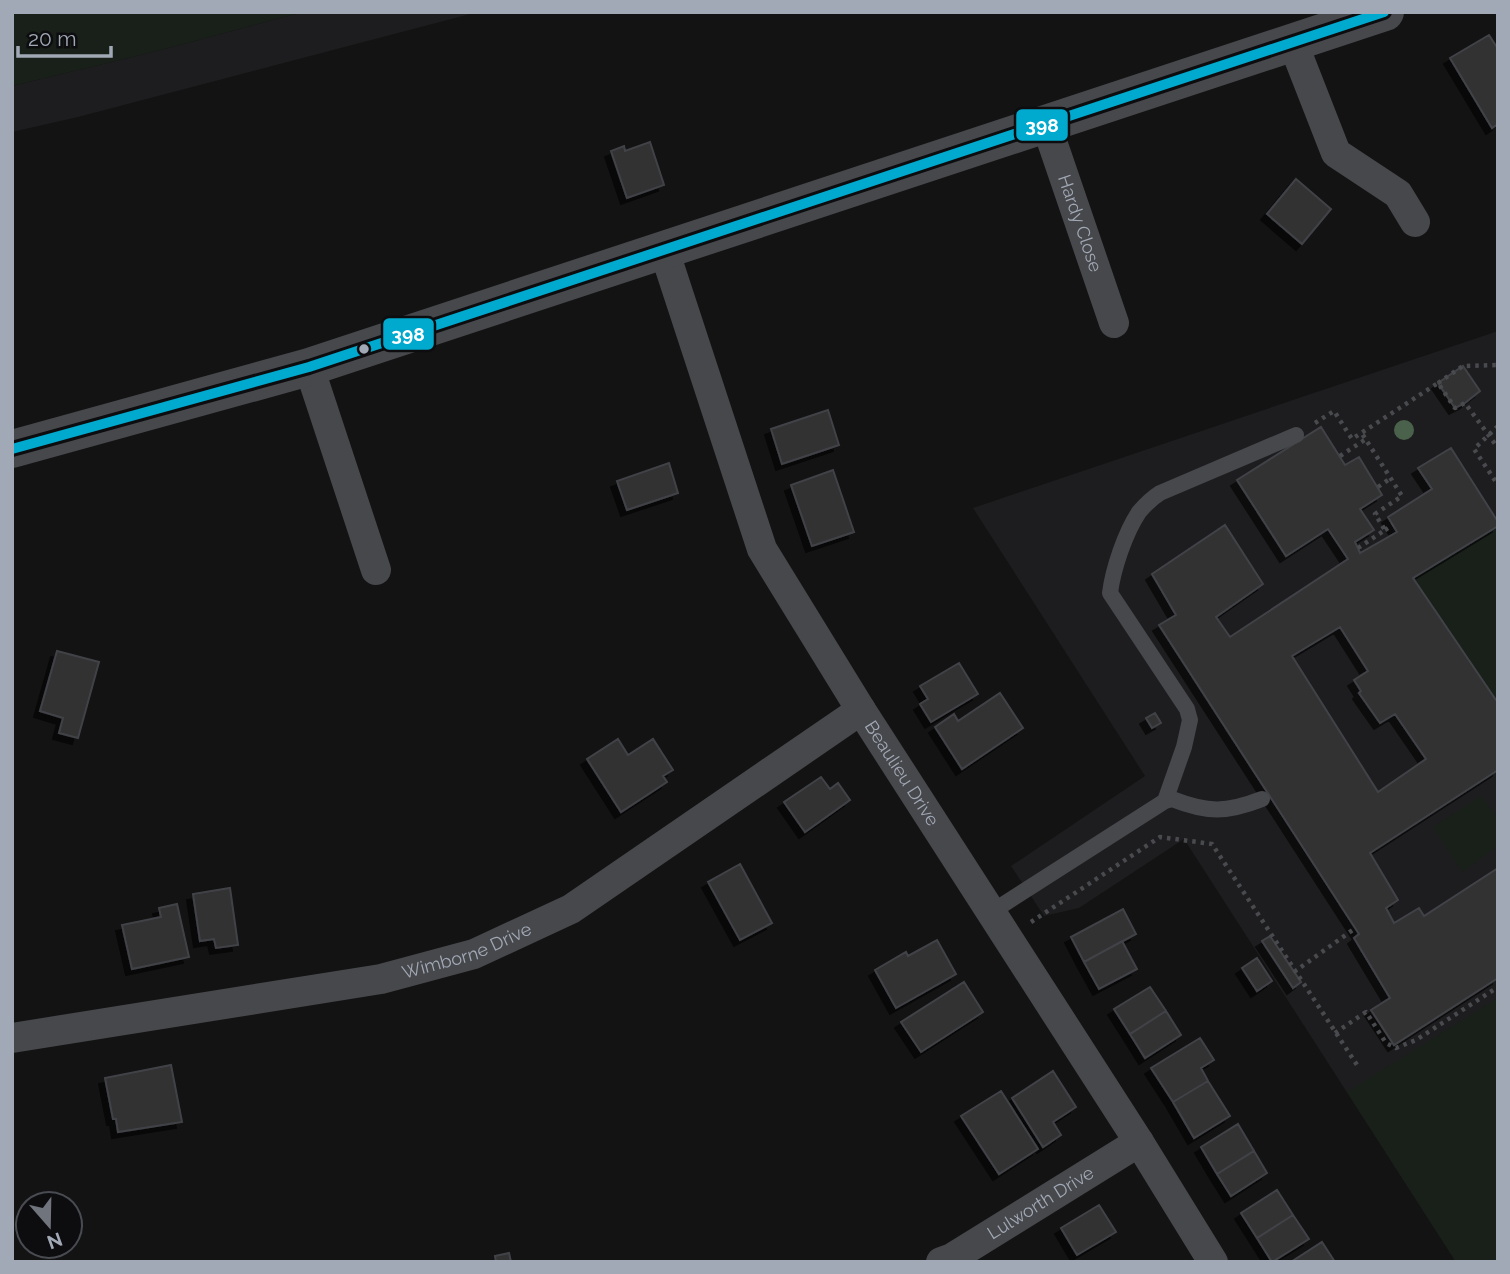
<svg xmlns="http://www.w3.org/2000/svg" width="1510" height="1274" viewBox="0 0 1510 1274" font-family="Raleway,sans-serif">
<defs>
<filter id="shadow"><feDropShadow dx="-6" dy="6" stdDeviation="0" flood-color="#0009"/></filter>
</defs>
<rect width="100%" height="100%" fill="#131313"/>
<path fill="#1d1d1f" d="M303,12h175l-400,105 -66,15v-46l149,-36z
M1498,331v931h-42l-272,-423 -105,69 -35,8 -33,-50 134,-90 -172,-268z"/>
<path fill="#19201a" d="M12,12h291l-142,38 -149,36z
M1498,528v170l-3,2 -82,-122z
M1481,796l17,22v28l-36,26 -29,-45z
M1498,998v264h-42l-109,-170z"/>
<path fill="#313133" stroke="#414347" stroke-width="2" fill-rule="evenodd" filter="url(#shadow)" d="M1489,35l9,14v75l-6,4 -42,-70z
M650,142l14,43 -37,13 -16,-47 13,-5 1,5z
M1296,179l35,30 -29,35 -35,-30z
M1463,366l17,25 -15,12 -10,5 -17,-25z
M828,410l11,35 -57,19 -11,-35z
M1321,427l24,38 14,-8 23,38 -22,14 14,21 -19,12 5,11 37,-21 -9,-15 44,-28 -14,-21 33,-20 47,74v4l-85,52 85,125v67l-128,83 28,47 -12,8 8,15 25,-15 5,8 74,-48v110l-104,67 -23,-35 19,-12 -36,-60 5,-4 -200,-309 17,-10 -24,-41 73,-49 38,59 -47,33 14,20 118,-78 -20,-30 -42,27 -49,-76zM1340,627l28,44 -14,9 7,11 -2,2 21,30 15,-9 31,45 -48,33 -86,-136z
M669,463l9,30 -51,17 -10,-29z
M833,470l21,62 -42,14 -21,-61z
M57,651l42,11 -21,76 -19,-5 4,-15 -23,-7z
M959,663l19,31 -47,28 -11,-18 8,-5 -8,-13z
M1000,693l23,35 -61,41 -27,-42 19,-13 4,7z
M1155,713l6,10 -9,5 -6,-10z
M618,739l10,16 25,-16 20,31 -10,6 4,6 -46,30 -34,-53z
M821,777l9,12 8,-6 12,17 -45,32 -21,-30z
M740,864l32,59 -32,17 -32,-58z
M230,888l8,57 -22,3 -2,-9 -14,2 -7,-47z
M177,904l12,53 -57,12 -10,-44 39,-8 -2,-9z
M1123,909l13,25 -52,28 -13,-25z
M1270,936l31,46 -8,6 -31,-47z
M937,940l19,34 -60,34 -21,-38 31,-18 2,4z
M1122,941l15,28 -38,20 -15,-27z
M1257,958l15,23 -15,10 -15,-23z
M964,982l19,30 -62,40 -20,-30z
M1150,987l16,24 -36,23 -16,-25z
M1166,1011l15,24 -36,23 -15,-24z
M1200,1038l14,22 -13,8 7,13 -35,21 -22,-34z
M171,1065l11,57 -64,10 -2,-13h-3l-8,-41z
M1053,1071l23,36 -23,15 8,13 -18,12 -31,-49z
M1208,1081l22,35 -36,22 -21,-36z
M1001,1091l37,58 -39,25 -38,-58z
M1238,1124l16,27 -37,23 -16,-27z
M1254,1151l13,22 -36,23 -14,-22z
M1277,1190l16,25 -36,23 -16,-25z
M1099,1205l17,27 -39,23 -16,-27z
M1293,1215l16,24 -37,23 -15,-24z
M1322,1242l13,20h-44z
M509,1253l2,9h-15l-1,-6z"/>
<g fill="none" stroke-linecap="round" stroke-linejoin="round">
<path stroke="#484a4e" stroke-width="4.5" stroke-dasharray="3.5 5" stroke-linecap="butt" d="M1438,383l25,-17 35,-1
M1315,423l19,-12 18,28 86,-56 17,25 10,-5 33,45
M1498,426l-24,23 24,36
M1340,456l26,-17
M1378,487l13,-9
M1385,530l8,-5
M1358,548l27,-18 -10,-16 27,-18 -41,-64
M1031,922l129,-85 52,7 147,224
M1294,972l60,-43
M1335,1033l31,-21 20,31 10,5 20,-8 82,-53"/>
<path stroke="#47484c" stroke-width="16" d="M1165,801l19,-54 6,-27 -3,-11 -77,-116c3,-24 15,-60 29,-81 6,-7 13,-14 21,-19l136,-58
M990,913l175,-112 7,-2c36,14 54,14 90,0"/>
<g stroke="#47484c" stroke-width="30">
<path d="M1293,43l43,110 62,41 17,28"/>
<path id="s1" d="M1046,124l68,199"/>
<path id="s2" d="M664,250l98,299 99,161 278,432 74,120"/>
<path d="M309,367l67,203"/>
<path id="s3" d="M12,1038l369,-59 93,-25 97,-45 290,-199"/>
<path id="s4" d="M941,1262l11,-4 187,-116"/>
</g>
<path stroke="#47484c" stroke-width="38" d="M12,449l297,-82 1076,-355"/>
<defs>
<path id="bus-1" d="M12,449l297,-82 1075,-355"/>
</defs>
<use href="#bus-1" stroke="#0d0d0f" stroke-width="16"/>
<use href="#bus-1" stroke="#00a9ce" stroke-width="10"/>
</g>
<circle fill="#4a624b" cx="1404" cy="430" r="10"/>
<circle fill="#a2a9b6" stroke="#0d0d0f" stroke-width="2.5" cx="364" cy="349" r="6"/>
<g text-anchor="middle" stroke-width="7" stroke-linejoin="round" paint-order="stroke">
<g font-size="18" fill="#a2a9b6" stroke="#0d0d0f">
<text dy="6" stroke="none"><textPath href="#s1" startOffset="105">Hardy Close</textPath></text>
<text dy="6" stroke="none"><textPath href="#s2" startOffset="579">Beaulieu Drive</textPath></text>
<text dy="6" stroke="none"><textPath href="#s3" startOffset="464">Wimborne Drive</textPath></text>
<text dy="6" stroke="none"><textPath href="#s4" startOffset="116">Lulworth Drive</textPath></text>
</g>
</g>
<g stroke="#0d0d0f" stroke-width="2.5">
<rect x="1015" y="108" width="54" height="34" rx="7" fill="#00a9ce"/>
<rect x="382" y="317" width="53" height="34" rx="7" fill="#00a9ce"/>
</g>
<g font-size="19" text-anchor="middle" font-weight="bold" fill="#fff">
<text x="1042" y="132">398</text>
<text x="408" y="341">398</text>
</g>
<rect width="1510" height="1274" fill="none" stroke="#a2a9b6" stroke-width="28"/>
<g transform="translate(49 1225) rotate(160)"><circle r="33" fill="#0d0d0f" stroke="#494b52" stroke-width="2"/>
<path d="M0-5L12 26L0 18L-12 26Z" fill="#70747d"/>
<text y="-10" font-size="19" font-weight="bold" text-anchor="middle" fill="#a2a9b6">N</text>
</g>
<path d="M18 46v10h93v-10" fill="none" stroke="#a2a9b6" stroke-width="3.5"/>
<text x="28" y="46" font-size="21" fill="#a2a9b6" stroke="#0d0d0f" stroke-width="5" paint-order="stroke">20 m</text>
</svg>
